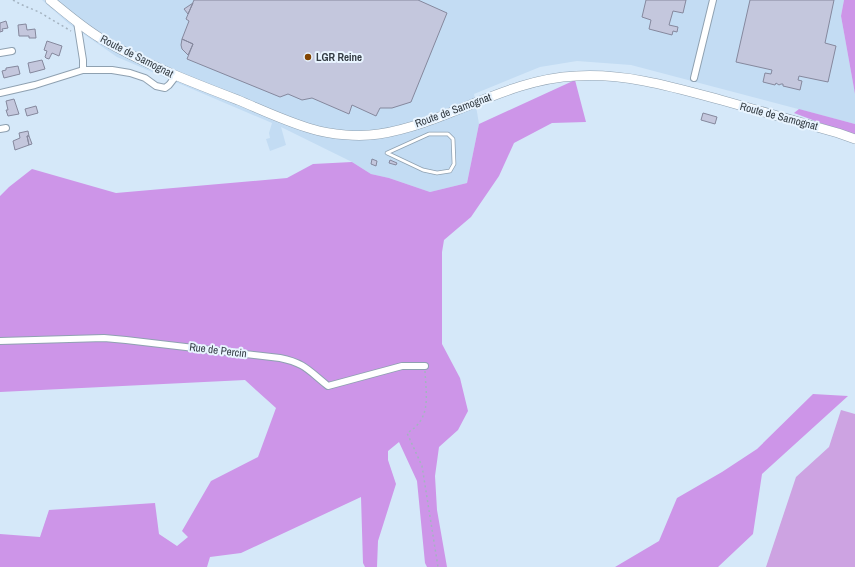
<svg xmlns="http://www.w3.org/2000/svg" width="855" height="567" viewBox="0 0 855 567" font-family="'Archivo Narrow',sans-serif">
<rect width="100%" height="100%" fill="#d5e8f9"/>
<path fill="#c3dcf3" d="M42,0h802l-3,16 14,78v30l-224,-59 -54,-4 -37,6 -66,27 5,30 -12,59 -37,9 -41,-14 -18,-4 -19,-12 -71,-35 5,18 -16,6 -4,-12 4,-1 -1,-5 3,-10 -155,-66 -48,-33z"/>
<path fill="#cda3e2" d="M841,410l14,4v153h-89l30,-90 33,-30z"/>
<path fill="#cd95e8" d="M844,0h11v94l-14,-78z
M575,80l11,42 -34,1 -38,20 -15,33 -28,41 -27,23 -2,12v92l18,34 8,33 -10,19 -19,17 -4,29 2,34 10,57h-20l-2,-4 -8,-82 -18,-39 -11,9v9l8,24 -18,57 -1,26h-12l-2,-4 -2,-66 -120,56 -31,4 -3,10h-207v-33l40,3 9,-27 106,-7 4,31 18,12 11,-9 -6,-6 29,-50 47,-24 18,-49 -31,-28 -245,12v-196l9,-9 23,-18 84,24 171,-15 26,-14 39,-2 19,12 18,4 41,14 37,-9 12,-59z
M799,109l56,15v12l-61,-23z
M813,394l35,2 -86,78 -9,60 -35,33h-103l44,-26 18,-43 45,-26 35,-23z"/>
<path fill="#c4c7dd" stroke="#85889d" d="M194,0h224l29,13 -36,89 -19,6h-12l-4,8 -24,-11 -3,9 -37,-16 -10,2 -14,-6 -8,3 -93,-38 6,-15 -11,-5 7,-18 -3,-2z
M646,0h40l-3,13 -10,-2 -4,14 9,2 -1,5 -4,-1 -1,4 -23,-6 2,-9 -9,-3z
M750,0h84l-9,43 11,3 -8,36 -29,-6 -1,4 4,1 -2,9 -17,-4v-2h-2l-2,1 -3,-2 -1,2 -12,-3 2,-9 6,1 1,-4 -36,-8z
M193,3l-5,11 -4,-5z
M6,21l2,7 -6,1 1,2 -3,1v-9z
M26,24l1,6 8,-1 1,9h-7v-2h-10l-1,-11z
M182,39l11,5 -5,11 -6,-6 -1,-4z
M47,41l15,5 -3,10 -7,-3 -3,6 -3,-1 -1,-1 2,-6 -3,-1z
M42,60l3,9 -15,4 -2,-10z
M18,66l2,8 -16,4 -2,-7 4,-1v-2z
M14,99l5,15 -11,2 -2,-6h2l-2,-9z
M36,106l2,7 -11,3 -2,-7z
M703,113l14,4 -2,7 -14,-4z
M28,131l1,5h-2l2,9 -14,5 -2,-9 7,-3 -1,-5z
M27,136h2l3,8 -3,1z
M372,159l5,2 -1,5 -5,-2z
M390,160l7,3 -1,2 -7,-2z"/>
<g fill="none" stroke-linecap="round" stroke-linejoin="round">
<defs>
<path id="service" d="M429,134h19l5,5 1,25 -4,7 -13,2 -14,-3 -36,-17z"/>
<path id="minor" d="M77,22l6,38v10
M0,53l12,-2
M694,78l19,-78
M0,93l35,-8 48,-15h29l18,3 15,5 11,8 9,2 4,-3 7,-9
M0,129l6,-1
M0,341l104,-3 22,2 154,18c25,5 29,13 48,28l74,-20h23"/>
<path id="secondary" d="M50,0c16,13 32,27 50,38 44,26 91,44 138,62 24,10 49,22 74,29 19,6 48,8 67,5 69,-11 127,-55 197,-58 50,-3 97,11 145,24 39,11 78,22 117,33l17,6"/>
</defs>
<use href="#service" stroke="#8fa1b1" stroke-width="4.5"/>
<use href="#minor" stroke="#8fa1b1" stroke-width="8"/>
<use href="#secondary" stroke="#8fa1b1" stroke-width="10"/>
<path stroke="#a4b3c1" stroke-width="1.5" stroke-dasharray="2 3" stroke-linecap="butt" d="M13,0l7,4 19,8 32,19
M425,371c1,24 7,48 -18,62l15,33 16,101"/>
<use href="#service" stroke="#fff" stroke-width="3"/>
<use href="#minor" stroke="#fff" stroke-width="6"/>
<use href="#secondary" stroke="#fff" stroke-width="9"/>
</g>
<circle fill="#834503" stroke="#e8f4ff" stroke-width="1.5" cx="308" cy="57" r="4"/>
<g text-anchor="middle" stroke-width="4" stroke-linejoin="round" paint-order="stroke">
<g font-size="11" fill="#343c43" stroke="#e8f4ff">
<text transform="translate(137 56) rotate(27)" y="4">Route de Samognat</text>
<text transform="translate(453 110) rotate(-20)" y="4">Route de Samognat</text>
<text transform="translate(779 116) rotate(15)" y="4">Route de Samognat</text>
<text transform="translate(218 350) rotate(7)" y="4">Rue de Percin</text>
</g>
<g font-size="11" font-weight="bold" fill="#343c43" stroke="#e8f4ff" text-anchor="start">
<text x="316" y="61">LGR Reine</text>
</g>
</g>
</svg>
